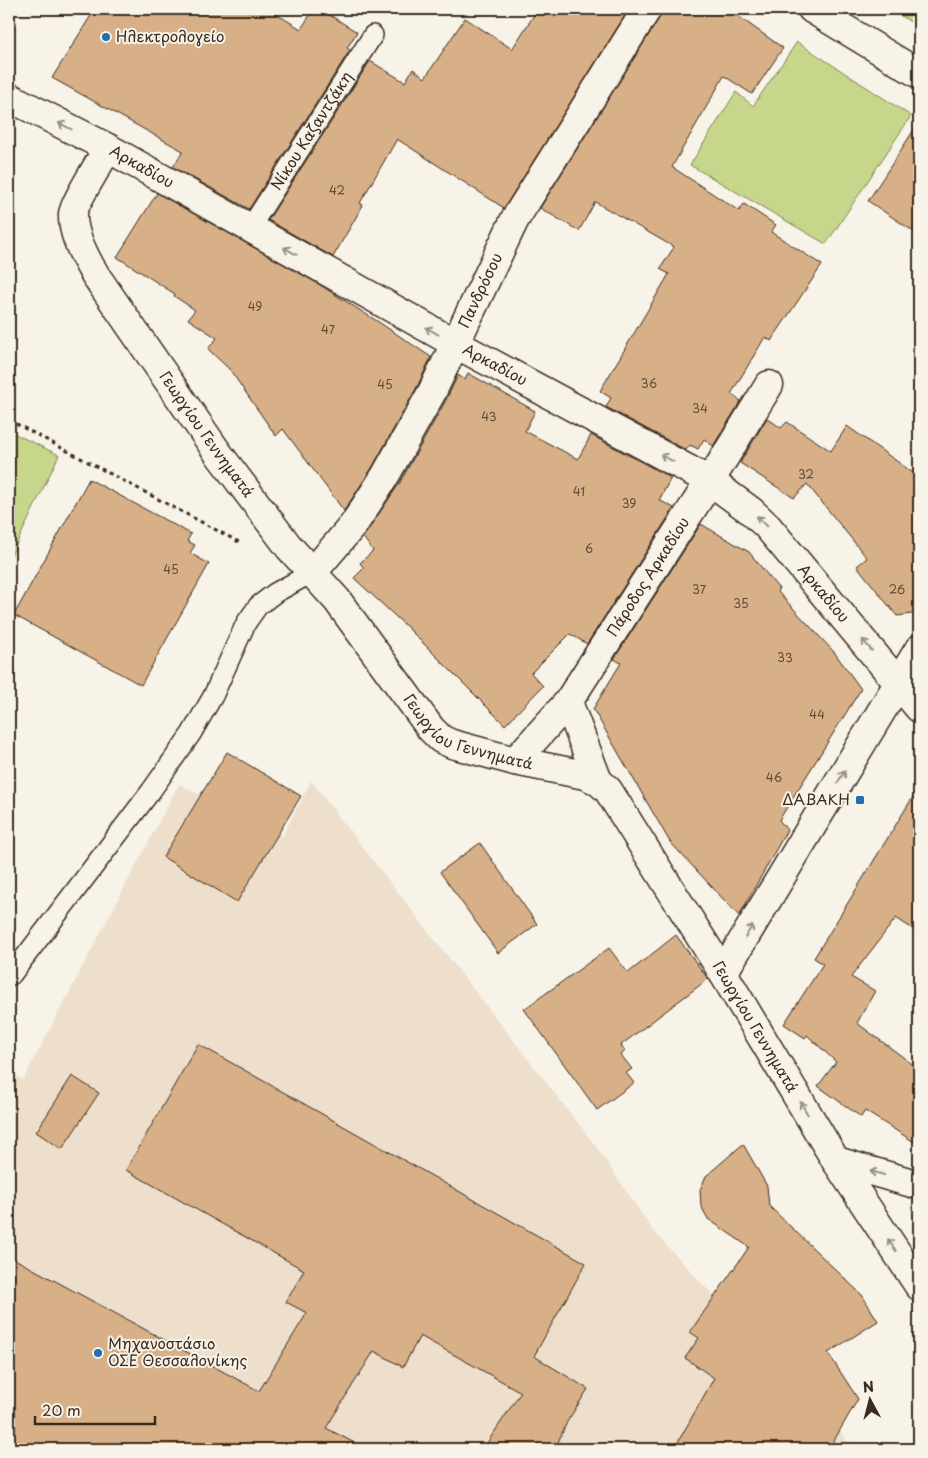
<svg xmlns="http://www.w3.org/2000/svg" width="928" height="1458" viewBox="0 0 928 1458" font-family="'Playpen Sans',sans-serif">
<rect width="100%" height="100%" fill="#f7f3e8"/>
<filter id="ink" filterUnits="userSpaceOnUse"><feTurbulence type="fractalNoise" baseFrequency=".02" numOctaves="2"/><feDisplacementMap in="SourceGraphic" scale="10" xChannelSelector="R" yChannelSelector="G"/><feConvolveMatrix kernelMatrix="1 2 1 2 8 2 1 2 1" color-interpolation-filters="sRGB"/></filter>
<g filter="url(#ink)">
<path fill="#eddfcb" d="M311,781l284,364 59,87 186,199 12,18h-843v-376l14,7 156,-296 103,53z"/>
<path fill="#c6d78b" stroke="#808054" d="M891,9h28v10l-4,6z
M797,42l114,74 -85,128 -136,-79 46,-73 17,14z
M9,431l50,24 -50,105z"/>
<path fill="#d7b088" stroke="#3b2a1e" d="M95,9h173l33,20 13,-20h6l37,23 -10,16 3,2 -101,159 -76,-42 10,-16 -131,-73z
M538,9h91l-125,199 -107,-69 -37,64 3,2 -30,52 -65,-37 102,-159 35,21 8,-13 12,9 40,-60 47,31z
M662,9h66l55,39 -31,46 -28,-18 -52,91 67,44 5,-7 32,21 -5,7 51,33 -51,76 -6,-4 -34,57 10,7 -28,45 -9,-7 -6,10 -8,-4 -4,5 -80,-43 5,-9 -11,-7 69,-117 -9,-5 14,-22 -79,-45 -16,29 -39,-23 120,-191z
M919,122v113l-51,-34z
M157,193l160,90 63,40 51,34 -13,28 -46,83 -28,43 -61,-82 -7,7 -46,-66 -22,-21 9,-11 -29,-19 7,-9 -21,-14 1,-2 -58,-37z
M468,373l67,38 -10,20 53,28 13,-24 80,43 -12,22 15,8 -87,136 -17,-10 -39,39 12,13 -38,39 -97,-97 -54,-50 10,-10 -4,-5 13,-12 -10,-14 36,-53 47,-84 12,-25 7,5z
M767,418l14,10 6,-6 44,29 16,-25 72,51v136l-22,3 -40,-50 10,-8 -60,-74 -13,14 -54,-35z
M89,479l102,55 -4,7 8,4 -5,8 19,11 -68,121 -127,-70z
M701,524l48,28 30,37 -2,2 57,61 27,37 -82,131 8,10 -48,86 -69,-74 -77,-133 28,-46 -7,-4z
M227,752l74,44 -64,106 -74,-45z
M919,787v146l-23,-15 -45,59 24,14 -18,32 62,46v76l-54,-34 -4,6 -43,-31 18,-24 -29,-27 -2,3 -21,-14 39,-60 -9,-6z
M480,843l57,81 -39,29 -58,-81z
M676,935l32,44 -87,66 4,6 -4,4 11,14 -6,4 8,10 -37,27 -73,-101 85,-61 19,25z
M198,1044l388,219 -52,93 54,33 -21,33 -12,27h-72l38,-57 -101,-56 -17,31 -29,-16 -48,77 40,21h-357v-193l250,135 48,-78 -21,-11 18,-32 -178,-100z
M72,1076l27,17 -37,56 -26,-17z
M743,1144l24,42 2,20 93,89 16,26 -50,32 30,46 -29,50h-155l40,-71 -29,-20 14,-20 -9,-6 59,-85 -41,-28 -7,-13 -1,-16 6,-14z"/>
<g fill="none" stroke-linecap="round" stroke-linejoin="round">
<defs>
<g id="service">
<path id="s1" d="M250,228l123,-193"/>
<path d="M9,976l3,-2 139,-183 40,-57 22,-38 33,-73 12,-17 17,-13 38,-21"/>
</g>
<g id="minor">
<path id="s2" d="M9,97l99,51 348,196 254,137 41,30 16,15 152,182"/>
<path id="s3" d="M108,148c-6,11 -35,57 -35,66 -1,19 13,46 23,62l122,177 71,94 48,53 94,129 10,10 11,5 63,17 70,14 13,6 10,9 115,183"/>
<path id="s4" d="M313,572l41,-48 31,-48 47,-84 83,-173 132,-210"/>
<path d="M568,702l30,79"/>
<path id="s5" d="M515,761l53,-59 142,-221 59,-96"/>
<path d="M836,1161l83,24"/>
</g>
<path id="tertiary" d="M919,649l-196,324 113,188 83,125"/>
<path id="secondary" d="M812,9l107,65"/>
</defs>
<use href="#service" stroke="#3b2a1e" stroke-width="22"/>
<use href="#minor" stroke="#3b2a1e" stroke-width="31"/>
<use href="#tertiary" stroke="#3b2a1e" stroke-width="31"/>
<use href="#secondary" stroke="#3b2a1e" stroke-width="31"/>
<path stroke="#3b2a1e" stroke-width="3" stroke-dasharray="4 4" stroke-linecap="butt" d="M9,420l230,122"/>
<use href="#service" stroke="#f7f3e8" stroke-width="19"/>
<use href="#minor" stroke="#f7f3e8" stroke-width="28"/>
<use href="#tertiary" stroke="#f7f3e8" stroke-width="28"/>
<use href="#secondary" stroke="#f7f3e8" stroke-width="28"/>
</g>
<defs><path id="oneway-shaft" d="M-6 0H5M1.5-3L5.5 0L1.5 3" fill="none" stroke-width="1.6" stroke-linecap="round" stroke-linejoin="round" transform="scale(1.25)"/></defs>
<g stroke="#998e83">
<use href="#oneway-shaft" transform="translate(65 126) rotate(-153)"/>
<use href="#oneway-shaft" transform="translate(290 251) rotate(-151)"/>
<use href="#oneway-shaft" transform="translate(432 331) rotate(-151)"/>
<use href="#oneway-shaft" transform="translate(667 458) rotate(-152)"/>
<use href="#oneway-shaft" transform="translate(762 521) rotate(-135)"/>
<use href="#oneway-shaft" transform="translate(867 645) rotate(-130)"/>
<use href="#oneway-shaft" transform="translate(841 777) rotate(-59)"/>
<use href="#oneway-shaft" transform="translate(749 931) rotate(-59)"/>
<use href="#oneway-shaft" transform="translate(804 1108) rotate(-121)"/>
<use href="#oneway-shaft" transform="translate(877 1173) rotate(-164)"/>
<use href="#oneway-shaft" transform="translate(892 1245) rotate(-124)"/>
</g>
</g>
<g fill="#1f6fb2" stroke="#f7f3e8" stroke-width="2">
<circle cx="106" cy="37" r="5"/>
<rect x="855" y="795" width="10" height="10" rx="2.5"/>
<circle cx="98" cy="1353" r="5"/>
</g>
<g text-anchor="middle" stroke-width="4" stroke-linejoin="round" paint-order="stroke">
<g font-size="12" fill="#624c38">
<text x="337" y="195">42</text>
<text x="255" y="311">49</text>
<text x="328" y="334">47</text>
<text x="649" y="388">36</text>
<text x="385" y="389">45</text>
<text x="700" y="413">34</text>
<text x="489" y="421">43</text>
<text x="806" y="479">32</text>
<text x="579" y="496">41</text>
<text x="629" y="508">39</text>
<text x="589" y="553">6</text>
<text x="171" y="574">45</text>
<text x="699" y="594">37</text>
<text x="897" y="594">26</text>
<text x="741" y="608">35</text>
<text x="785" y="662">33</text>
<text x="817" y="719">44</text>
<text x="774" y="782">46</text>
</g>
<g font-size="15" fill="#3b2a1e" stroke="#f7f3e8" text-anchor="start">
<text x="116" y="42">Ηλεκτρολογείο</text>
<text x="850" y="805" text-anchor="end">ΔΑΒΑΚΗ</text>
<text x="108" y="1349">Μηχανοστάσιο<tspan x="108" dy="17">ΟΣΕ Θεσσαλονίκης</tspan></text>
</g>
<g font-size="15" fill="#3b2a1e" stroke="#f7f3e8">
<text dy="5" stroke="none"><textPath href="#s1" startOffset="115">Νίκου Καζαντζάκη</textPath></text>
<text dy="5" stroke="none"><textPath href="#s2" startOffset="150">Αρκαδίου</textPath></text>
<text dy="5" stroke="none"><textPath href="#s4" startOffset="329">Πανδρόσου</textPath></text>
<text dy="5" stroke="none"><textPath href="#s2" startOffset="555">Αρκαδίου</textPath></text>
<text dy="5" stroke="none"><textPath href="#s3" startOffset="335">Γεωργίου Γεννηματά</textPath></text>
<text dy="5" stroke="none"><textPath href="#s5" startOffset="228">Πάροδος Αρκαδίου</textPath></text>
<text dy="5" stroke="none"><textPath href="#s2" startOffset="960">Αρκαδίου</textPath></text>
<text dy="5" stroke="none"><textPath href="#s3" startOffset="740">Γεωργίου Γεννηματά</textPath></text>
<text transform="translate(755 1027) rotate(59)" y="5">Γεωργίου Γεννηματά</text>
</g>
</g>
<rect width="928" height="1458" fill="none" stroke="#f7f3e8" stroke-width="30"/>
<rect x="15" y="15" width="898" height="1428" fill="none" stroke="#3b2a1e" stroke-width="2" filter="url(#ink)"/>
<g transform="translate(870 1400) rotate(353)" stroke="#f7f3e8" stroke-width="4" paint-order="stroke">
<path d="M0-4L9 19L0 12L-9 19Z" fill="#3b2a1e"/>
<text y="-8" font-size="14" font-weight="bold" text-anchor="middle" fill="#3b2a1e">N</text>
</g>
<path d="M35 1416v8h120v-8" fill="none" stroke="#3b2a1e" stroke-width="2.5"/>
<text x="42" y="1416" font-size="15" fill="#3b2a1e" stroke="#f7f3e8" stroke-width="4" paint-order="stroke">20 m</text>
</svg>
